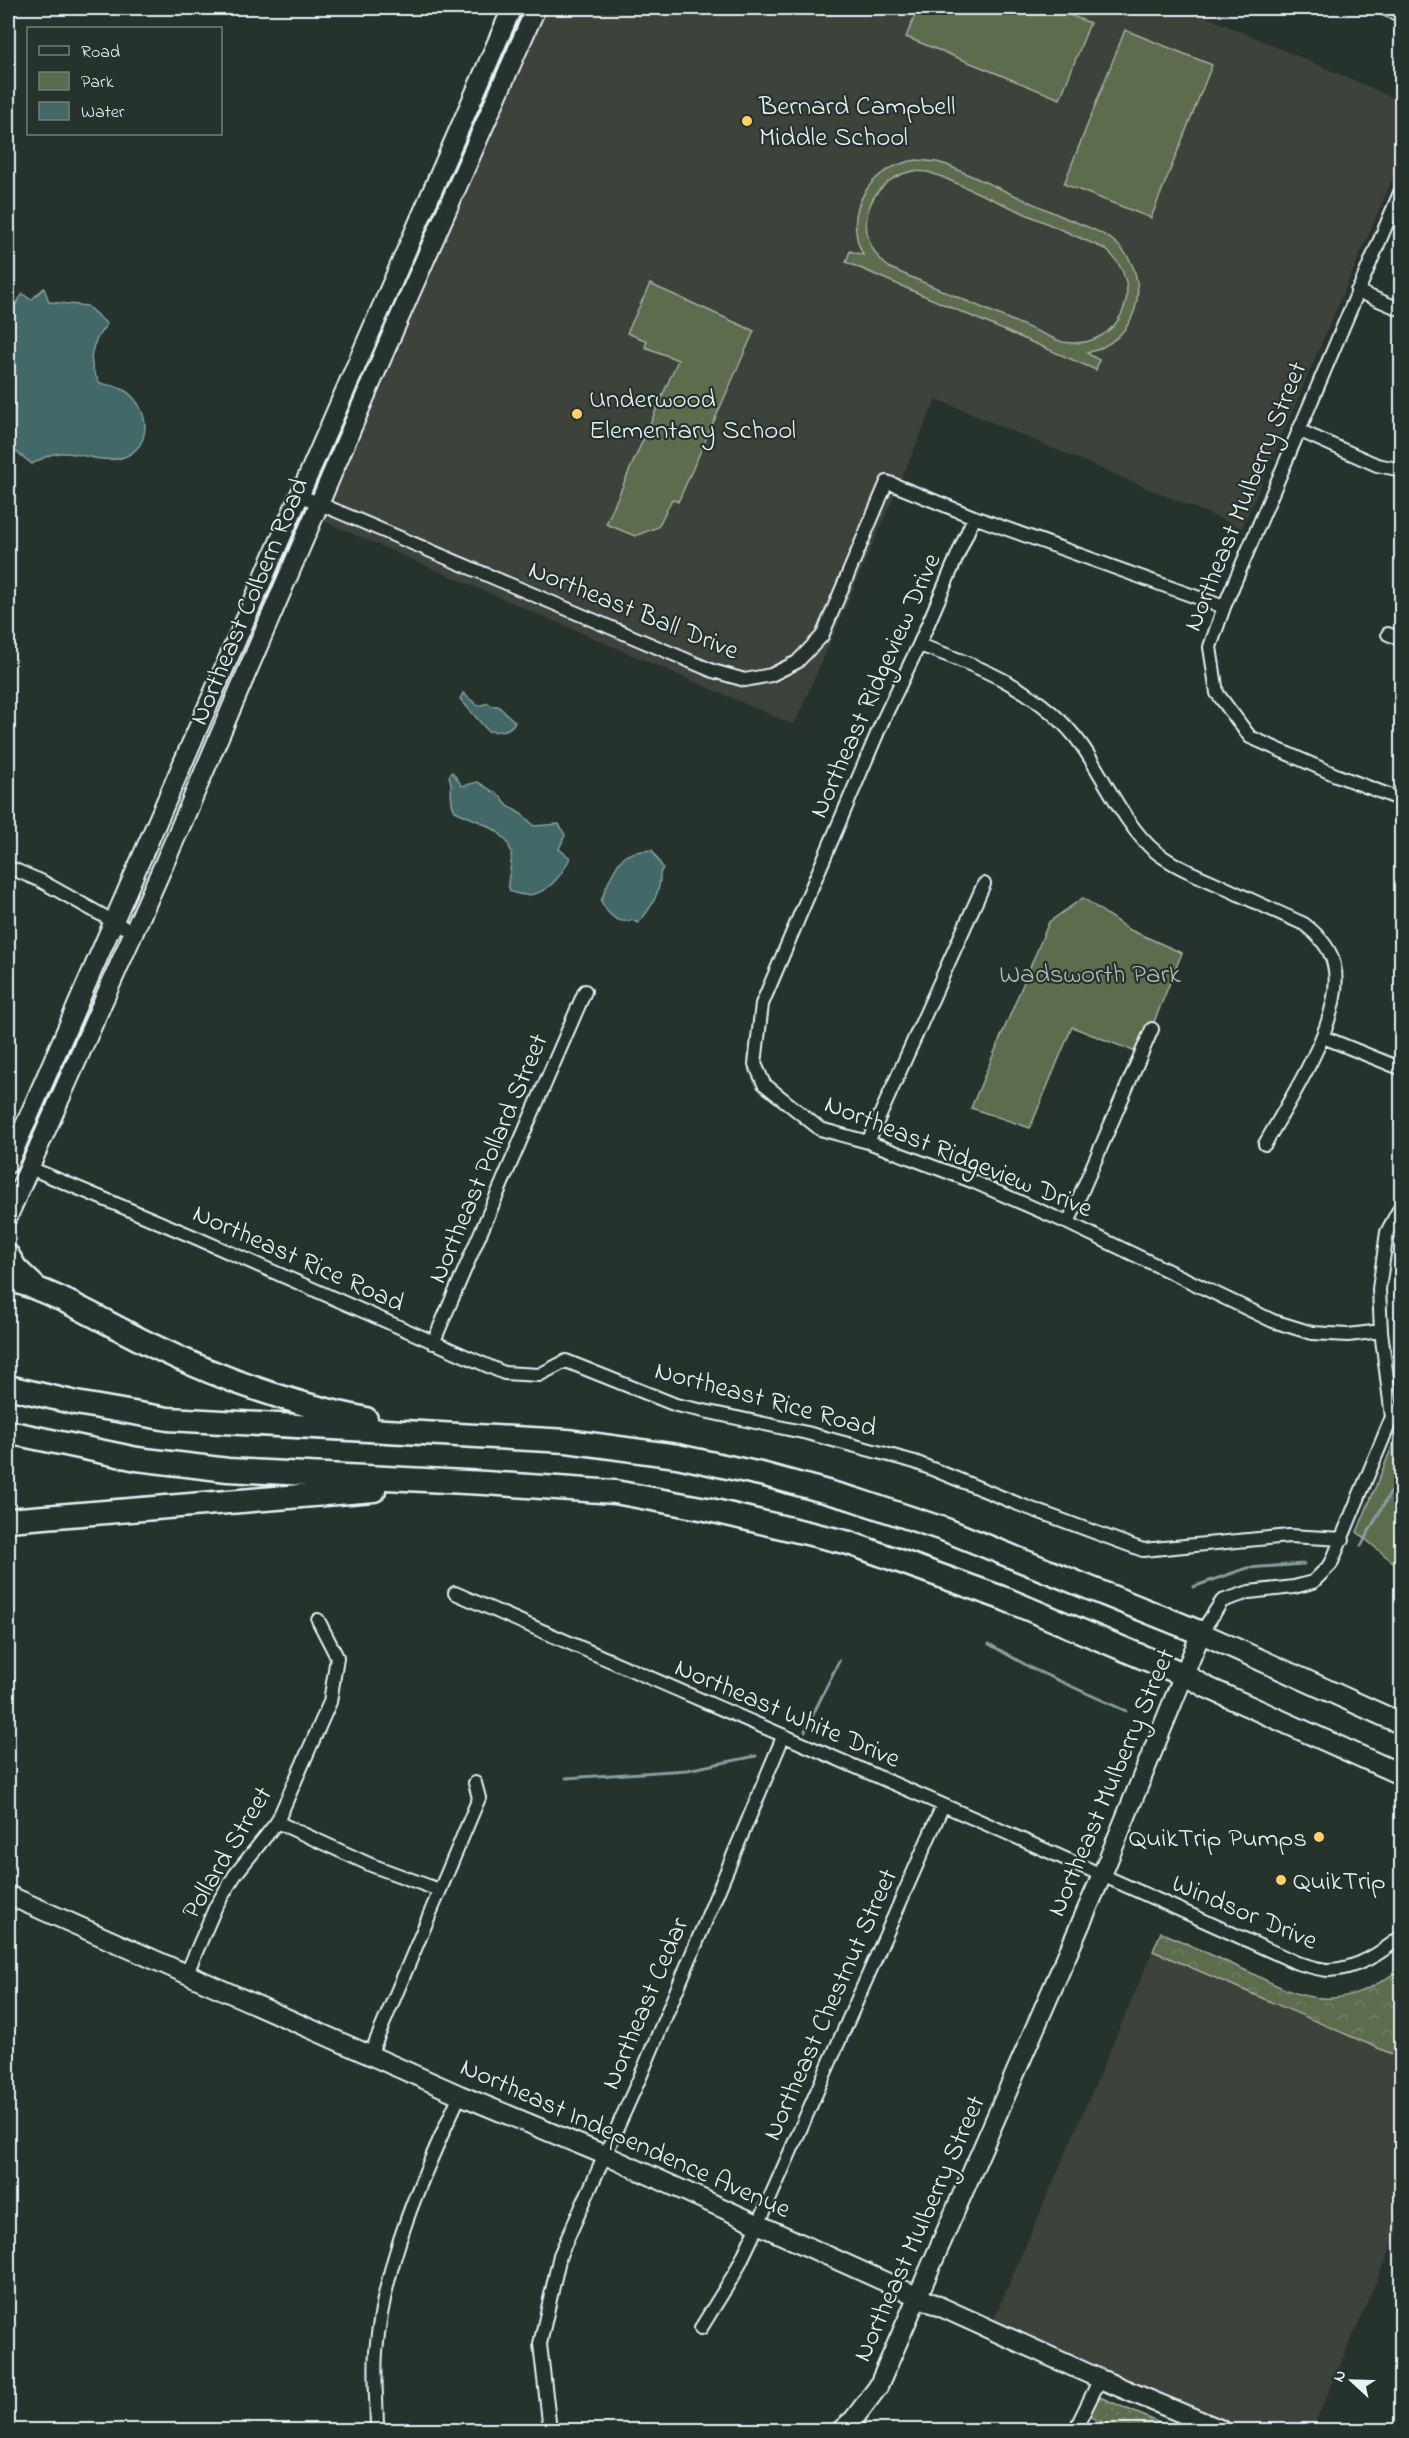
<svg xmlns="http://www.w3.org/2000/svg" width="1409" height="2438" viewBox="0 0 1409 2438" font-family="'Indie Flower',sans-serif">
<defs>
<pattern id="grass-dots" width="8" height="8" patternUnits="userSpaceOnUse" patternTransform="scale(1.5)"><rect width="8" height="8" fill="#5b6c4e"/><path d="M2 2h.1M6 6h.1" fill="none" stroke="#738168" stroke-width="1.8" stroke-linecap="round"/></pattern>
<pattern id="forest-crowns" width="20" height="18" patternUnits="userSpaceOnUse" patternTransform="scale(1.5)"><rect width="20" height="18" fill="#5b6c4e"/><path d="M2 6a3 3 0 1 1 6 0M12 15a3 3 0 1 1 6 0" fill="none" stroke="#738168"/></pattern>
</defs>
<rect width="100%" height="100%" fill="#26332d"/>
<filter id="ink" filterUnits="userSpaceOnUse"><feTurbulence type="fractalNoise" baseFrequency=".0167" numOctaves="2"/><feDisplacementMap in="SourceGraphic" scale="12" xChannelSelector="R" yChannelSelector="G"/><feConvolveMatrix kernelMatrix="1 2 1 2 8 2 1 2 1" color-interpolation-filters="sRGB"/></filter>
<g filter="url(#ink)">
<path fill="#3c433a" d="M546,8h640l215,93v58l-159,369 -306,-129 -142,326 -478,-207z
M1153,1951l248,107v166l-89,206h-64l-255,-109z"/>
<path fill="url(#grass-dots)" stroke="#a2aea3" stroke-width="1.5" d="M1095,2395l81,35h-56l-37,-16z"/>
<path fill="url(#forest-crowns)" stroke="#a2aea3" stroke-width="1.5" d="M1161,1932c29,13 59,27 88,40 23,11 46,25 73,26 27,2 58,-13 79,-30v90l-248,-107z"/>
<path fill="#5b6c4e" stroke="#a2aea3" stroke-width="1.5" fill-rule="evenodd" d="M918,8h134l38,15 -30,76 -154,-62z
M1125,30l87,35 -61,153 -87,-34z
M917,160l20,2 10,3c38,17 76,34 114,51 18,8 42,15 57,29 17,16 24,41 17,64 -7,23 -25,38 -48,44l12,7 -3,10 -250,-108 4,-11 13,4c-22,-44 7,-89 54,-95zM913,171l15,1 14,5 163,72c45,36 15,103 -43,93l-172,-74c-41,-30 -26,-87 23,-97z
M650,284l104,47 -76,171 -6,-3 -14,28 -23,9 -29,-12 72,-164 -33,-13 2,-6 -20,-8z
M1083,898l45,31 54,24 -41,101 -69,-27 -42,101 -59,-20 78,-186z
M1401,1425v144l-44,-37z"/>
<path fill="#436867" stroke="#859fa1" stroke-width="1.5" d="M44,288l5,14 38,4 20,18c-16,19 -22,38 -7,59 7,2 16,3 22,6 24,12 33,50 8,65 -25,15 -52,-6 -77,0 -7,2 -15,7 -21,10l-24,-19v-131l15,-20 8,6z
M463,693l15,13 10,-3 4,3h6l17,16c-6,10 -16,10 -27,9l-28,-32z
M452,772l10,14 16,-4 22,14 8,10 15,9 11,11 25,-2 6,11 -6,14 11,9c-11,24 -32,46 -60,33 -4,-10 0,-17 1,-28 5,-32 -33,-41 -56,-52 -7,-11 -1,-24 -6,-35z
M652,850l11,18 -3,5c1,20 -9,36 -22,50l-6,-3c-15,5 -25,-7 -31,-19 4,-12 14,-36 23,-44 7,-6 20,-6 28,-7z"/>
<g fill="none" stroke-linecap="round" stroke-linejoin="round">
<path stroke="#859fa1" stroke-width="3" d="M1361,1546l41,-75
M1193,1587l54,-19 57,-4
M989,1644l44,25 93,42
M805,1731l34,-70
M566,1778l121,-8 69,-14"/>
<defs>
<path id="street" d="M1383,8l19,8
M1402,188l-178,419 -14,40 7,46 33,44 86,38 66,25
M1357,291l45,19
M1298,430l79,35 25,5
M299,495l414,176 32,9 26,-5 26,-13 25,-26 65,-154 87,35 250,90
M974,517l-55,128 -36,75 -121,284 -7,60 9,20 56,45 48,13 106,40 94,41 205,98 39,12 36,2 33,-4
M1388,634l14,6
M919,645c61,21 125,47 164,102 21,31 44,82 73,105 18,14 40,23 61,32 29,14 58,27 87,40 13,10 27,25 30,41 12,51 -44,134 -69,179
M8,867l33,14 93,52
M1323,1037l79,32
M868,1142l116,-258
M30,1168l162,68 312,137 35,2 27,-14 110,44 131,28 108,29 103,42 125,46 146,-14 54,3
M1068,1223l84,-194
M433,1343l152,-352
M455,1593c281,123 563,242 842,370 10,2 22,7 32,7 28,-1 52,-17 73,-34
M1201,1633l21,-32 27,-9 45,-5 19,-5 18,-18 61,-147 -11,-86 -2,-42 8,-57 15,-28
M277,1822l94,43 68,25
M186,1975l30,-69 19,-31 42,-53 53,-120 7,-45 -19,-37
M371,2053l108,-255 -4,-15
M701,2328l34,-55 24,-50 184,-418
M377,2430c0,-25 -3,-52 -1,-78 8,-91 46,-176 84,-257
M550,2430l-10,-86 20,-89 81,-180 142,-338
M1075,2430l25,-51"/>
<path id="secondary" d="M8,1164l504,-1156
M8,1216l171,-386 211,-491 146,-331
M8,1895l452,200 145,60 495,224 122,51
M841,2430l12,-10 25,-33 224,-512 99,-242"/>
<path id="primary" d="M1201,1633l201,91
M1185,1675l21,12 196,88"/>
<path id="highway" d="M8,1256l8,13 18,17
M8,1279c51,14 97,44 145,67 68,33 139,58 213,73
M8,1387l68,16 92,16 399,22 110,15 88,19 88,24 93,31 255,103
M8,1432l129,27 91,11 257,13 130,9 91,17 143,34 156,56 180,76
M8,1520l366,-30"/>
</defs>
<use href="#street" stroke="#e8f1f8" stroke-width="16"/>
<use href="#secondary" stroke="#e8f1f8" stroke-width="22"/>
<use href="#primary" stroke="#e8f1f8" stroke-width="24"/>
<use href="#highway" stroke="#e8f1f8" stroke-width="27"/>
<use href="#street" stroke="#26332d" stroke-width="12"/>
<use href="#secondary" stroke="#26332d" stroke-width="18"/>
<use href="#primary" stroke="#26332d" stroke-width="20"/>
<use href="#highway" stroke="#26332d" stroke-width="22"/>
</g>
</g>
<g fill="#ffd166" stroke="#26332d" stroke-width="2">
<circle cx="747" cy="121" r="6"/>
<circle cx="577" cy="414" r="6"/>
<circle cx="1319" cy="1837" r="6"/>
<circle cx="1281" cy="1880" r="6"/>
</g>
<g text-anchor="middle" stroke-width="4.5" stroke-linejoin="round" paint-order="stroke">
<g font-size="27" fill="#e8f1f8" stroke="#26332d" text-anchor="start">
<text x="759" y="114">Bernard Campbell<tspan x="759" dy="31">Middle School</tspan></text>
<text x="589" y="407">Underwood<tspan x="589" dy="31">Elementary School</tspan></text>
<text x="1307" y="1846" text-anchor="end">QuikTrip Pumps</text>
<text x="1293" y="1889">QuikTrip</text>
</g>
<g font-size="27" fill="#e8f1f8" stroke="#26332d">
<text transform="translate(1244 496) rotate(-68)" y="9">Northeast Mulberry Street</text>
<text transform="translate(248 601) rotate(-67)" y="9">Northeast Colbern Road</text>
<text transform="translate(634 609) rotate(22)" y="9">Northeast Ball Drive</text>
<text transform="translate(874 685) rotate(-66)" y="9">Northeast Ridgeview Drive</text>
<text transform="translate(959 1155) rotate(22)" y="9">Northeast Ridgeview Drive</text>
<text transform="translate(487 1158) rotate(-67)" y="9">Northeast Pollard Street</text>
<text transform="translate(299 1257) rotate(24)" y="9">Northeast Rice Road</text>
<text transform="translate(766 1398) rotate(15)" y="9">Northeast Rice Road</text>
<text transform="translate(788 1712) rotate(23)" y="9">Northeast White Drive</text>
<text transform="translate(1110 1782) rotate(-67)" y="9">Northeast Mulberry Street</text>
<text transform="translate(226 1852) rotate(-59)" y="9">Pollard Street</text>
<text transform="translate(1245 1911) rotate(23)" y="9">Windsor Drive</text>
<text transform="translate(644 2003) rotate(-67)" y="9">Northeast Cedar</text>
<text transform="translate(829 2004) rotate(-66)" y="9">Northeast Chestnut Street</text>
<text transform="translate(626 2137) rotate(24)" y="9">Northeast Independence Avenue</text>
<text transform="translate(918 2228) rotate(-66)" y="9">Northeast Mulberry Street</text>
</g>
<g font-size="27" fill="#b0bcb4" stroke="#26332d">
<text x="1090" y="982">Wadsworth Park</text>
</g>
</g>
<rect width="1409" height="2438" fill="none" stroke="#26332d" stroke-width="30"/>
<rect x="15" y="15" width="1379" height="2408" fill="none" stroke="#e8f1f8" stroke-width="2" filter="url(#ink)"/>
<rect x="27" y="27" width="195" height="108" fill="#26332d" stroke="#747f7e" stroke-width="1.5"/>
<rect x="39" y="46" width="30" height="9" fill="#26332d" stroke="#747f7e" stroke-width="1.5"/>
<text x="81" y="57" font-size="18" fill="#e8f1f8">Road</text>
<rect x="39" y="72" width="30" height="18" fill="#5b6c4e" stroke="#747f7e" stroke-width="1.5"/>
<text x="81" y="87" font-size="18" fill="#e8f1f8">Park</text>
<rect x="39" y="102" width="30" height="18" fill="#436867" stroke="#747f7e" stroke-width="1.5"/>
<text x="81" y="117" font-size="18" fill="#e8f1f8">Water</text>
<g transform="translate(1352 2381) rotate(292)" stroke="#26332d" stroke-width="4.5" paint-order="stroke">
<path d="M0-4.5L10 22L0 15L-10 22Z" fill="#e8f1f8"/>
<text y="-9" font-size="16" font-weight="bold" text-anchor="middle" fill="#e8f1f8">N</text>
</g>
</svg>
